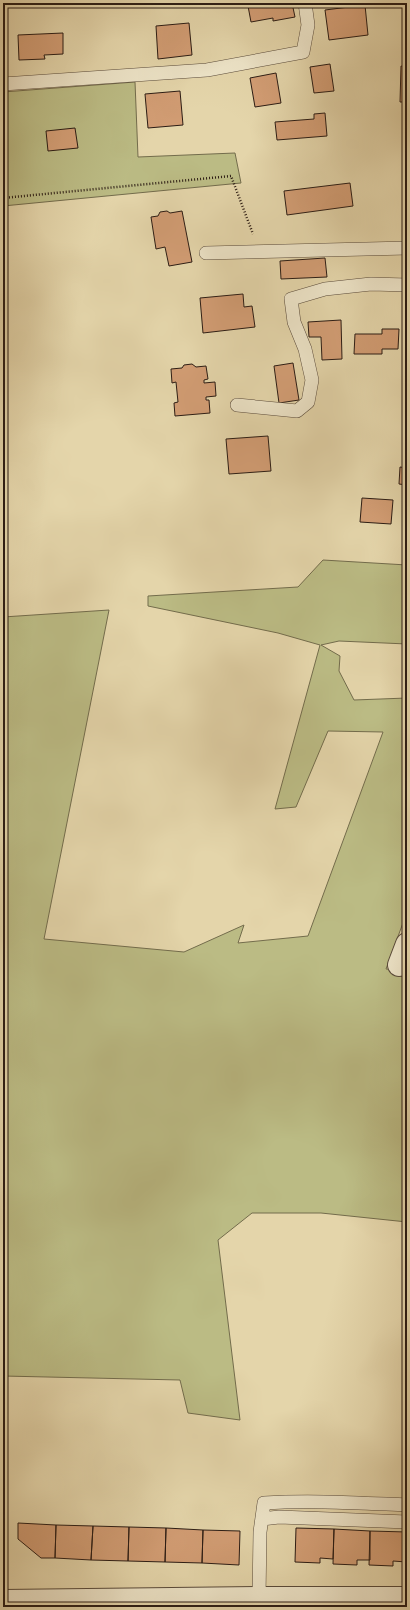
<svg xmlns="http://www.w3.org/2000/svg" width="410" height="1610" viewBox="0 0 410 1610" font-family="'IM FELL English',serif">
<rect width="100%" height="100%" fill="#e4d5aa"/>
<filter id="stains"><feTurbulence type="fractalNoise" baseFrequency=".005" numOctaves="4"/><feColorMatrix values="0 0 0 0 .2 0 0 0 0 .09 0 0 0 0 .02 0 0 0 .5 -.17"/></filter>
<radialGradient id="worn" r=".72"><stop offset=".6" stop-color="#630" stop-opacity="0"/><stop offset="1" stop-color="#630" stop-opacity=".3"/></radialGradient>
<path fill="#bbbb84" stroke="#736c4c" d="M135,82l3,75 97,-4 6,30 -238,23v-114z
M323,560l84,5v79l-68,-3 -18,4 19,11 -1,15 15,29 53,-2v214l-21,57 21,1v252l-86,-9h-69l-34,27 22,180 -52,-7 -8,-33 -177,-4v-759l106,-7 -65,329 140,13 60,-27 -6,18 70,-7 75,-204 -55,-1 -32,76 -21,2 45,-164 -42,-12 -130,-27v-10l150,-9z"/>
<path fill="#d29d74" stroke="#2b1c14" d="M262,3h30l3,14 -22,4v-3l-22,4 -3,-16z
M365,5l3,30 -39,5 -4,-30z
M189,23l3,32 -34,4 -2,-33z
M63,33v21l-19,1 1,4 -26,1 -1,-25z
M330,64l4,27 -20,2 -4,-26z
M401,66l6,1v35h-7z
M276,73l5,30 -26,4 -5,-29z
M180,91l3,34 -35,3 -3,-34z
M325,113l2,23 -50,4 -2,-18 39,-3v-5z
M75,128l3,20 -30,3 -2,-20z
M350,183l3,23 -66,9 -3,-24z
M167,211l3,2 12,-2 10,51 -23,4 -4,-19 -9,2 -5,-32 7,-1 2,-4z
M325,258l2,19 -46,2 -1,-18z
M243,294l1,13 8,-1 3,21 -52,6 -3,-35z
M341,320l1,39 -20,1 -1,-23h-12l-1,-15z
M382,329h17l-1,20h-16v5h-28l1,-20h27z
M293,363l6,37 -20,3 -5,-37z
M192,364l4,3 10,-1 2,13 -4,1v3l11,-1 1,14 -10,1v3h3l1,13 -35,3 -1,-13 4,-1 -2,-20 -4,1 -1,-14 11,-1 2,-3z
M268,436l3,35 -42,3 -3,-35z
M400,467l7,1v17l-8,-1z
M362,498l31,2 -2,24 -31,-2z
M18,1523l38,2 -1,33h-14l-23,-19z
M56,1525l37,1 -2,34 -36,-2z
M93,1526l36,1 -1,34 -37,-1z
M129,1527l37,1 -1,34 -37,-1z
M166,1528l37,2 -1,33 -37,-1z
M296,1528l38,1 -1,30 -13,-1v5l-25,-1z
M334,1529l36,2v29h-13v5l-24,-1z
M203,1530l37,1 -1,34 -37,-2z
M370,1531l37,1 -1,30 -13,-1v5l-24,-1z"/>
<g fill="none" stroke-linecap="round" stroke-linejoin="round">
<defs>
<path id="service" d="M3,84l204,-14 96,-18 5,-27 -3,-22
M206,253l201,-5
M237,405l60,6 11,-9 4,-22 -7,-31 -11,-27 -3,-23 34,-10 46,-5 36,1
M262,1519l17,-2 128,5
M259,1598l1,-66 4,-29c47,-3 95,0 143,2"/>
<path id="minor" d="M399,965l8,-21
M3,1601l256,-3h148"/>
</defs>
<use href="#service" stroke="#594a3a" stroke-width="14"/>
<use href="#minor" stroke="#594a3a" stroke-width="24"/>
<path stroke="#2b1c14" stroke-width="2.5" stroke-dasharray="1 2" stroke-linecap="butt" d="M3,198l228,-22 22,58"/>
<use href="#service" stroke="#ede4c8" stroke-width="13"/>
<use href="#minor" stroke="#ede4c8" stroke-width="22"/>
</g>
<rect width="410" height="1610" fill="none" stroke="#e4d5aa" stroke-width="16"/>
<rect x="4" y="4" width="402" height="1602" fill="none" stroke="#2b1c14" stroke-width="2"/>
<rect x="8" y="8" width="394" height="1594" fill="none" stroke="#2b1c14"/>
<rect width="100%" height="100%" filter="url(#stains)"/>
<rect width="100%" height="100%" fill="url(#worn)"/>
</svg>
